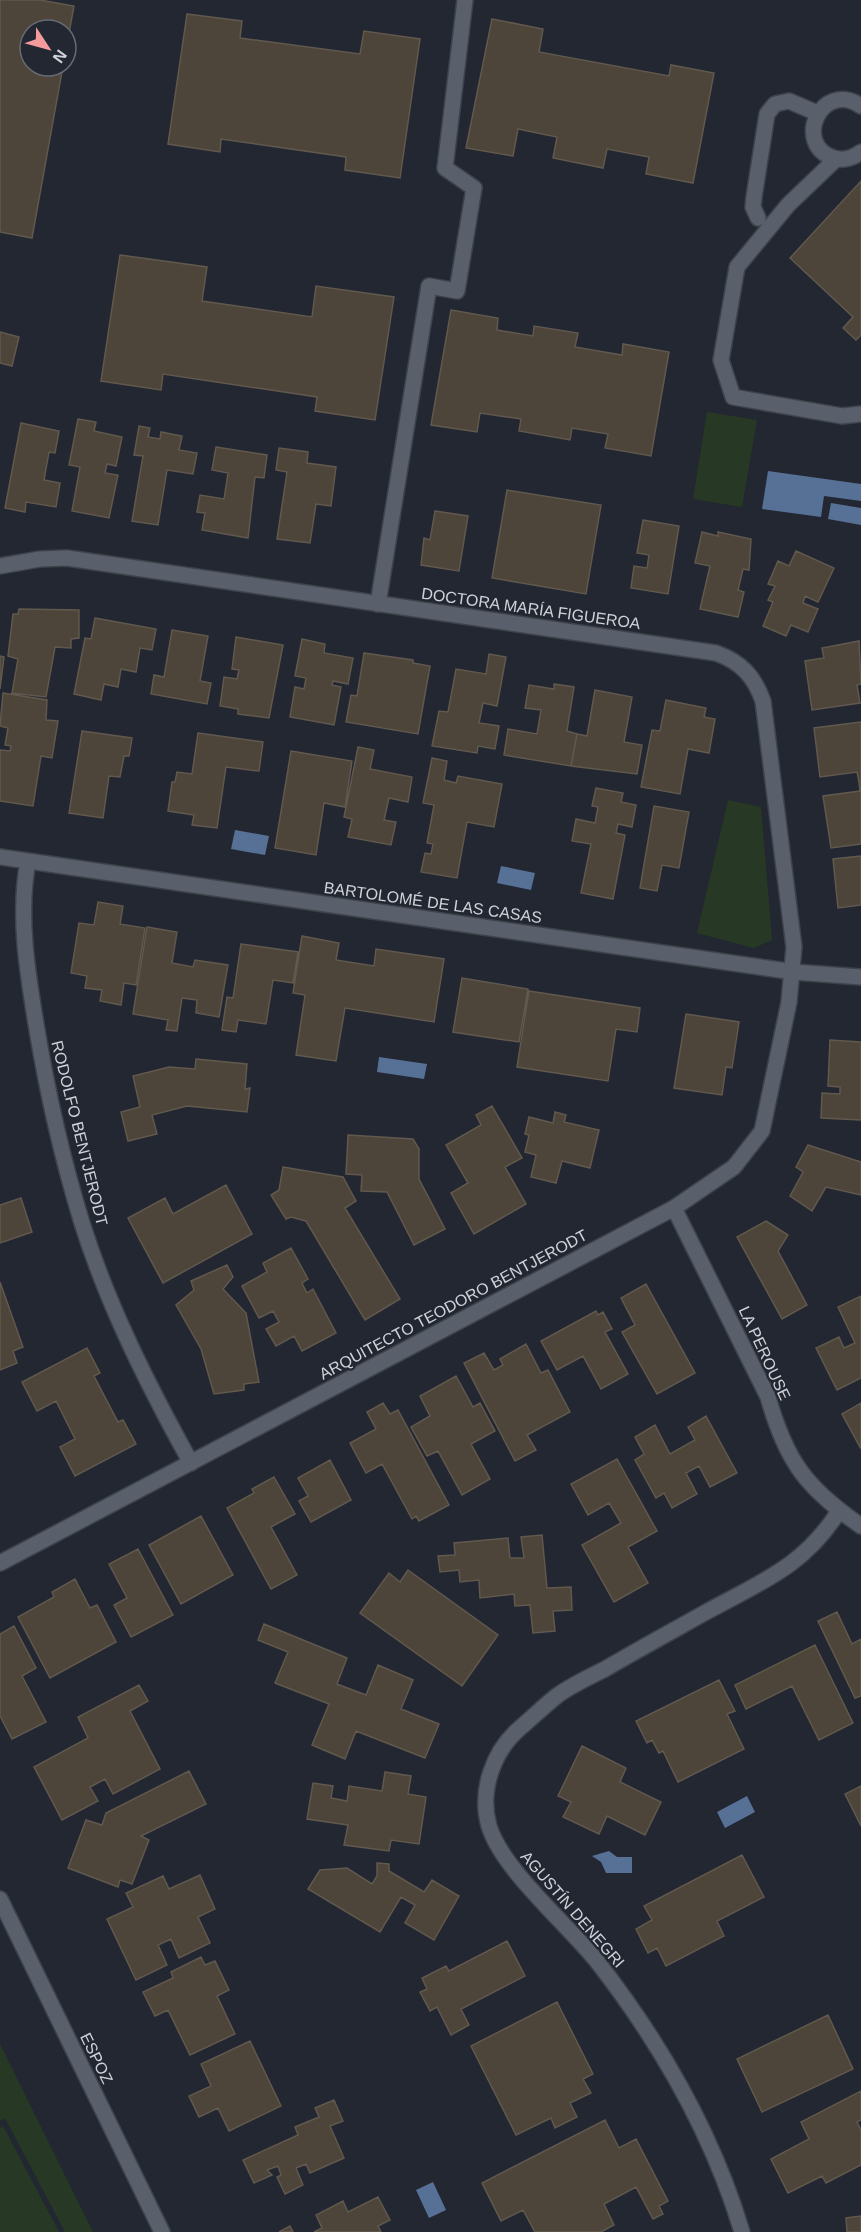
<svg xmlns="http://www.w3.org/2000/svg" width="861" height="2232" viewBox="0 0 861 2232" font-family="Helvetica,sans-serif">
<rect width="100%" height="100%" fill="#222731"/>
<path fill="#273924" d="M707,412l50,8 -15,87 -49,-8z
M728,800l33,7 11,133 -18,8 -57,-15z
M0,2044l93,188h-28l-60,-114 -5,3z
M3,2126l56,106h-59v-104z"/>
<path fill="#577096" d="M768,471l93,13v17l-37,-5 -3,21 -59,-8z
M831,503l30,5v17l-33,-6z
M235,830l34,6 -4,19 -34,-6z
M501,866l34,7 -4,17 -34,-7z
M379,1057l48,7 -3,15 -47,-7z
M747,1796l8,16 -30,16 -8,-16z
M609,1851l8,6h15v16h-26l-5,-11 -9,-6z
M433,2182l13,28 -17,8 -13,-28z"/>
<path fill="#4d443a" stroke="#61584e" stroke-width="1.5" d="M0,0h40l34,6 -8,43v-19h-36v36h33l-31,172 -32,-6z
M187,14l55,7 -2,17 120,16 4,-23 56,8 -20,139 -55,-8 1,-13 -125,-18 -1,13 -52,-8z
M492,19l51,10 -4,23 130,24 2,-11 43,8 -21,110 -47,-9 3,-17 -42,-8 -4,19 -50,-10 4,-21 -39,-8 -5,27 -47,-8z
M861,181v154l-5,5 -13,-12 10,-11 -63,-59z
M120,255l87,12 -5,34 110,16 4,-31 78,11 -19,123 -60,-9 2,-14 -154,-23 -2,16 -60,-9z
M451,310l47,8 -1,12 36,6 1,-10 44,7 -3,14 47,8 1,-11 46,8 -18,104 -46,-8 3,-14 -36,-6 -2,12 -51,-9 2,-12 -41,-6 -3,19 -46,-7z
M0,332l19,5 -7,29 -12,-3z
M78,419l18,3 -2,9 28,6 -6,29 -9,-2 -2,9 13,2 -9,43 -37,-7 8,-44 -11,-2z
M21,423l38,8 -4,22 -6,-1 -5,28 16,3 -4,24 -30,-5 -1,10 -20,-4z
M139,426l11,2 -2,9 12,2 1,-7 21,4 -3,14 18,3 -4,21 -26,-4 -9,55 -26,-4 11,-65 -9,-1z
M216,447l51,8 -3,23 -9,-1 -7,61 -46,-8 3,-17 -8,-1 3,-17 24,4 4,-26 -16,-3z
M279,448l29,4 -1,11 29,4 -5,39 -15,-2 -6,39 -33,-4 10,-67 -11,-2z
M507,490l94,15 -15,89 -94,-16z
M435,511l33,5 -9,55 -38,-6 3,-27 6,2z
M643,520l36,6 -11,68 -37,-6 3,-22 13,2 2,-13 -12,-2z
M702,532l16,4v-4l33,7 -2,31 -6,-1 -5,21 6,2 -6,25 -38,-8 10,-43 -15,-3z
M796,551l38,17 -16,34 -13,-6 -2,7 15,6 -10,23 -17,-7 -5,11 -23,-10 10,-24 -5,-2 7,-14 -7,-2 10,-23 11,5z
M19,609l60,1v28l-8,1v9l-16,-1 -9,50 -34,-4 6,-34 -10,-3 5,-42h5z
M95,618l61,11 -4,21 -12,-2 -4,24 -15,-3 -3,18 -14,-3 -3,16 -27,-6 11,-56 6,1z
M172,630l36,6 -8,45 11,2 -4,21 -56,-10 3,-19 10,2z
M236,637l47,8 -14,73 -31,-4v-5l-18,-3 4,-29 13,2 2,-9 -7,-1z
M302,639l23,5 -1,9 29,5 -5,26 -15,-3 -1,4 9,2 -7,38 -44,-8 5,-30 9,2 2,-11 -11,-2z
M859,641l2,43 -4,1 3,18 -48,7 -7,-49 19,-3 -2,-10z
M364,653l49,7v3l17,3 -12,68 -72,-12 5,-27 6,1z
M489,654l17,3 -9,49 -14,-3 -4,20 20,3 -4,23 -17,-3 -1,7 -45,-7 7,-35 9,1 8,-43 30,5z
M0,656l4,1 -4,32z
M554,684l20,3 -7,44 10,3 -6,32 -67,-11 4,-26 29,5 4,-24 -16,-2 4,-23 25,4z
M595,690l37,7 -8,45 18,3 -5,29 -66,-8 6,-32 10,2z
M3,693l44,7 -1,20 12,1 -6,37 -11,-2 -8,50 -33,-5v-51l10,1 1,-5 -6,-1 3,-17 -8,-2z
M666,700l40,8 -2,9 11,2 -6,34 -21,-4 -8,45 -39,-7 11,-57 8,1z
M861,722v59l-2,1 -2,-10 -37,5 -6,-49z
M82,731l50,7 -3,18h-5l-4,21 -11,-1 -6,42 -34,-5z
M198,733l65,9 -4,29 -33,-4 -9,61 -25,-3 2,-10 -26,-4 4,-29h3l2,-10 15,2z
M358,747l16,3 -4,19 42,8 -4,25 -19,-4 -5,22 12,2 -5,23 -43,-8 4,-18 -8,-2z
M291,751l61,10 -7,46 -21,-4 -8,52 -41,-7z
M432,758l15,3 -3,19 12,3 2,-7 44,8 -8,43 -27,-5 -10,56 -36,-6 4,-19 6,1 2,-10 -6,-1 7,-38 -11,-2z
M861,781v63l-30,4 -8,-52 37,-5 -1,-9z
M596,788l27,5 -2,9 15,3 -4,22 -14,-3 -2,9 9,2 -12,64 -32,-6 10,-49 -19,-3 4,-22 19,4 3,-16 -6,-1z
M654,806l35,6 -10,56 -17,-3 -5,26 -17,-3z
M861,856v49l-23,3 -5,-49z
M98,902l25,4 -3,18 25,4 -9,57 -12,-2 -3,22 -21,-4 2,-11 -17,-2 2,-12 -16,-3 8,-50 15,2z
M147,927l30,5 -5,31 21,4 2,-7 33,5 -9,52 -23,-4 1,-13 -15,-2 -5,33 -11,-1 2,-10 -35,-6z
M302,936l37,7 -3,17 38,6 2,-17 68,10 -10,63 -89,-14 -9,53 -40,-6 9,-60 -12,-2z
M241,944l57,8 -5,31 -20,-3 -7,44 -28,-4 -2,12 -14,-2 5,-33 6,1z
M462,978l66,11 -9,53 -66,-10z
M529,991l111,17 -3,24 -21,-3 -8,52 -91,-14z
M686,1014l53,8 -7,46 -6,-1 -4,28 -48,-7z
M830,1040l31,2v78l-40,-2 1,-25 18,1v-7l-12,-1z
M196,1059l51,5 -2,25 5,-1 -3,24 -60,-6 -35,9 5,19 -29,7 -7,-29 19,-5 -7,-31 36,-9 26,2z
M492,1106l30,52 -17,9 21,37 -52,30 -23,-41 17,-10 -22,-38 35,-20 -5,-10z
M555,1112l11,3 -2,7 35,8 -9,38 -28,-7 -6,22 -25,-6 5,-22 -11,-3 4,-17 -4,-1 4,-17 24,6z
M348,1135l65,4 6,10v30l26,50 -31,16 -27,-53 -26,-1 1,-16 -16,-1z
M808,1145l53,17v33l-35,-8 -14,24 -22,-15 13,-24 -7,-5z
M283,1167l60,10 13,24 -11,7 55,91 -35,21 -59,-99 -15,-4 -5,2 -15,-24 8,-5z
M226,1185l26,49 -89,49 -35,-65 37,-20 8,16z
M21,1198l11,34 -32,11v-38z
M766,1221l22,14 -10,16 29,54 -25,14 -45,-82z
M291,1248l17,31 -6,4 5,10 6,-4 23,44 -34,18 -8,-15 -18,10 -10,-17 13,-7 -6,-11 -14,7 -17,-32 25,-14 -4,-9z
M227,1265l6,12 -10,12 23,24 13,69 -15,2v6l-30,4 -13,-45 -25,-44 18,-15 -3,-9z
M0,1282l23,65 -10,4 4,12 -17,7z
M646,1284l49,89 -38,21 -35,-62 13,-7 -14,-27z
M861,1296v82l-24,12 -21,-42 23,-11 5,11 11,-5 -17,-36z
M596,1311l2,4 5,-3 9,17 -7,3 23,42 -27,15 -18,-33 -26,14 -16,-29z
M526,1344l15,29 7,-3 22,42 -43,23 9,15 -21,11 -51,-98 20,-10 10,17 9,-5 -3,-6z
M87,1348l13,25 -6,3 24,46 5,-2 13,24 -61,32 -15,-29 15,-8 -19,-38 -19,10 -15,-29z
M456,1376l17,31 7,-4 15,28 -24,13 19,35 -28,16 -24,-44 -11,5 -16,-29 19,-11 -10,-20z
M383,1403l7,11 8,-4 51,95 -30,16 -3,-5 -4,3 -30,-55 -16,9 -16,-30 26,-14 -9,-17z
M861,1403v46l-19,-35z
M706,1416l31,57 -27,14 -11,-21 -13,7 11,21 -25,14 -8,-15 -8,5 -21,-38 9,-6 -9,-17 20,-12 15,29 25,-14 -7,-13z
M617,1459l40,72 -29,16 20,36 -34,19 -32,-57 39,-22 -12,-20 -21,12 -17,-31z
M330,1460l21,40 -40,22 -12,-21 9,-5 -10,-18z
M274,1477l21,37 -24,13 26,48 -26,14 -44,-81 27,-15 -2,-4z
M201,1516l32,59 -52,29 -32,-59z
M542,1535l5,53 24,-1 1,23 -19,1 2,20 -22,2 -3,-28 -15,1 -1,-12 -34,4 -1,-18 -19,2 -1,-12 -19,2 -2,-16 17,-1 -1,-12 54,-5 2,20h14l-3,-21z
M138,1549l35,66 -42,22 -17,-32 13,-7 -18,-34z
M408,1570l90,65 -36,51 -102,-73 29,-40 11,9z
M75,1579l15,29 7,-3 19,37 -66,36 -32,-61 36,-20 -2,-5z
M837,1612l15,32 9,-5v57l-6,2 -37,-77z
M264,1624l83,34 -10,26 29,11 12,-30 35,15 -12,29 38,15 -14,34 -69,-27 -11,28 -33,-14 17,-41 -54,-21 13,-31 -30,-12z
M14,1626l22,42 -14,8 24,46 -34,17 -12,-23v-82z
M815,1645l38,78 -34,17 -27,-54 -46,23 -11,-24z
M719,1680l16,31 -8,3 17,35 -66,33 -15,-31 -4,2 -7,-13 -5,3 -11,-22z
M139,1685l9,16 -18,10 30,58 -47,25 -8,-15 -15,8 8,14 -36,19 -28,-53 54,-29 -10,-21z
M582,1746l44,22 -6,14 41,20 -16,33 -38,-19 -8,18 -36,-17 8,-15 -13,-6z
M189,1771l17,33 -65,32 8,4 -17,44 -12,-4 -2,7 -50,-19 18,-48 16,5 4,-12z
M385,1772l26,4 -3,18 18,3 -7,47 -28,-4 -2,11 -45,-6 4,-20 -41,-6 6,-36 20,3 -2,12 16,3 2,-15 33,5z
M861,1786v40l-16,-32z
M742,1855l22,42 -47,24 7,15 -58,30 -9,-18 -9,5 -12,-24 16,-9 -8,-14z
M377,1863l12,1v7l35,21 8,-12 27,16 -25,44 -29,-17 10,-18 -14,-8 -21,35 -72,-43 12,-19 27,-2 25,16 5,-8z
M200,1875l15,34 -17,8 12,26 -31,15 -8,-19 -13,6 9,20 -31,15 -29,-61 26,-12 -7,-14 37,-17 6,13z
M507,1941l18,35 -64,33 8,16 -18,10 -14,-28 -7,4 -10,-19 7,-3 -5,-11 24,-12 3,5z
M201,1957l4,8 10,-4 14,29 -12,6 18,38 -45,21 -22,-45 -13,6 -12,-24 30,-14 -2,-6z
M557,2002l36,72 -10,5 8,14 -21,10 7,14 -22,11 -4,-10 -35,17 -45,-89z
M828,2015l25,54 -91,43 -25,-53z
M250,2041l31,65 -52,25 -11,-23 -19,9 -10,-21 22,-10 -10,-22z
M861,2091v29l-4,2 4,8v35l-35,18 -4,-7 -34,17 -17,-34 38,-20 -8,-17z
M334,2100l9,21 -13,5 14,32 -34,15 -4,-9 -10,4 7,17 -18,9 -8,-17 4,-2 -3,-9 -11,4 5,5 -18,8 -11,-23 55,-25 -3,-8 24,-10 -4,-9z
M605,2120l14,28 17,-9 32,62 -9,5 4,8 -10,5 -17,-32 -32,17 10,21 -13,7h-66l-12,-22 -22,11 -19,-38z
M378,2197l12,23 -12,6 3,6h-67l8,-4 -6,-13 27,-14 5,11z
M861,2216v16h-14l-1,-14z
M290,2226l3,6h-14z"/>
<g fill="none" stroke-linecap="round" stroke-linejoin="round">
<defs>
<path id="service" d="M861,106c-40,-27 -69,39 -27,52 10,3 19,0 27,-6
M836,159l-48,46 -51,62 -16,93 12,37 109,19 19,-2
M758,218l-5,-11 1,-10 13,-83 8,-10 14,-3 28,12
M378,604l51,-318 28,5 17,-103 -29,-20 20,-168"/>
<path id="minor" d="M0,566l40,-7 27,-1 649,95c25,9 38,23 47,48l31,246 -5,55 -27,129 -28,36 -60,41 -674,355
M0,857l794,115 67,5
M28,861c-10,54 -1,109 8,163 11,67 26,134 46,199 26,83 67,164 109,240
M674,1208l94,189c18,64 38,91 93,129
M742,2232c-30,-100 -82,-190 -146,-272 -30,-37 -94,-91 -107,-134 -10,-35 4,-75 31,-98 13,-11 25,-23 38,-33 14,-10 31,-18 47,-26 34,-20 69,-39 103,-58 55,-30 96,-45 131,-100"/>
<path id="tertiary" d="M0,1899l162,333"/>
</defs>
<use href="#service" stroke="#3e424a" stroke-width="18"/>
<use href="#minor" stroke="#3e424a" stroke-width="18"/>
<use href="#tertiary" stroke="#3e424a" stroke-width="18"/>
<use href="#service" stroke="#595f6b" stroke-width="15"/>
<use href="#minor" stroke="#595f6b" stroke-width="15"/>
<use href="#tertiary" stroke="#595f6b" stroke-width="15"/>
</g>
<g text-anchor="middle" stroke-width="4.5" stroke-linejoin="round" paint-order="stroke">
<g font-size="16" fill="#cfd2d9" stroke="#222731">
<text transform="translate(531 608) rotate(8)" y="6">DOCTORA MARÍA FIGUEROA</text>
<text transform="translate(433 902) rotate(8)" y="6">BARTOLOMÉ DE LAS CASAS</text>
<text transform="translate(80 1133) rotate(76)" y="6">RODOLFO BENTJERODT</text>
<text transform="translate(453 1304) rotate(-28)" y="6">ARQUITECTO TEODORO BENTJERODT</text>
<text transform="translate(765 1353) rotate(65)" y="6">LA PEROUSE</text>
<text transform="translate(573 1909) rotate(49)" y="6">AGUSTÍN DENEGRI</text>
<text transform="translate(97 2058) rotate(64)" y="6">ESPOZ</text>
</g>
</g>
<g transform="translate(48 48) rotate(126)"><circle r="28" fill="#222731" stroke="#676b74" stroke-width="1.5"/>
<path d="M0-4.5L10 22L0 15L-10 22Z" fill="#f59b9e"/>
<text y="-9" font-size="16" font-weight="bold" text-anchor="middle" fill="#cfd2d9">N</text>
</g>
</svg>
